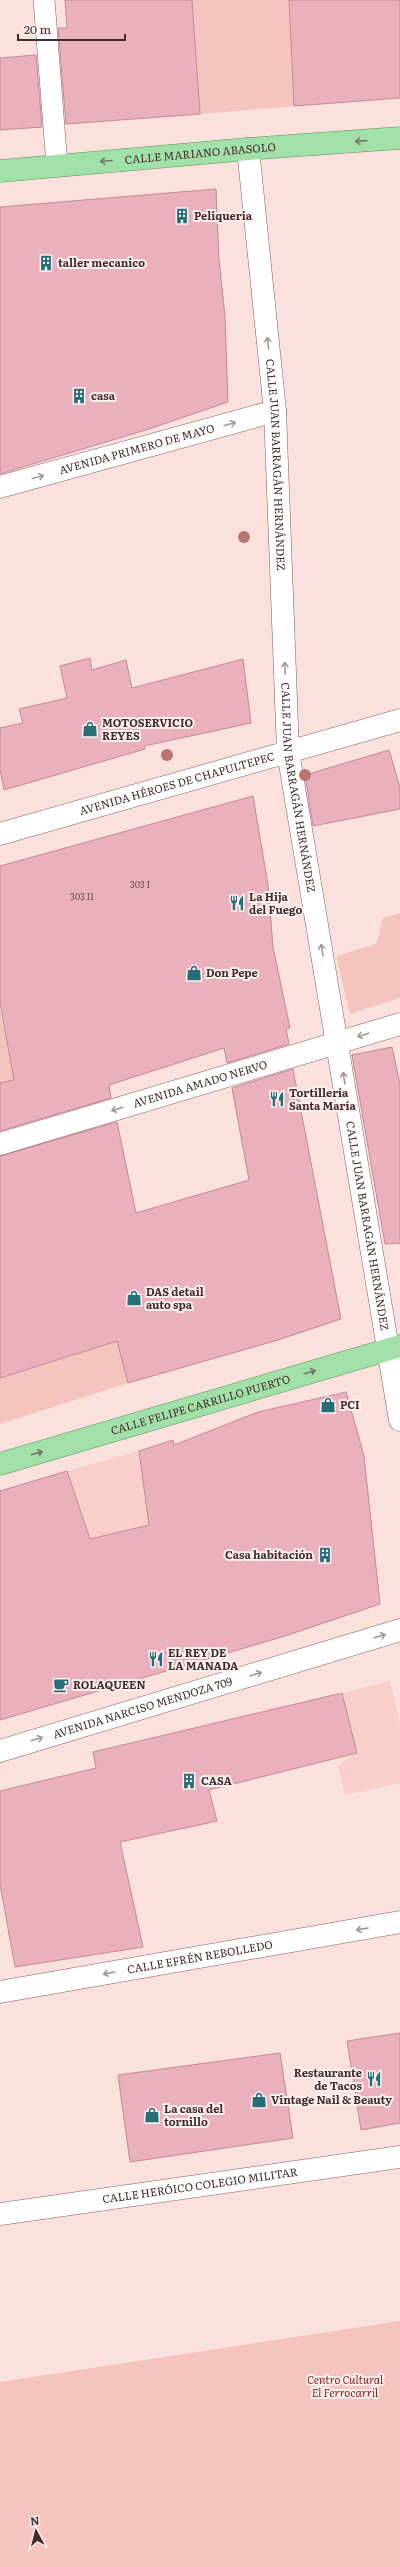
<svg xmlns="http://www.w3.org/2000/svg" width="400" height="2567" viewBox="0 0 400 2567" font-family="Literata,serif">
<rect width="100%" height="100%" fill="#fae1de"/>
<path fill="#f8cfca" d="M139,1451l10,76 -59,12 -23,-68z
M390,1681l10,42v60l-55,12 -7,-29 18,-13 -14,-60z"/>
<path fill="#f5c4be" d="M192,0h97l5,106 -94,8z
M400,913v85l-50,16 -14,-58 40,-12 7,-26z
M0,1010l13,60 25,35 -31,-23 -7,1z
M117,1341l11,42 -128,41v-46z
M400,2321v246h-400v-185z"/>
<path fill="#eab0bb" stroke="#c28a95" d="M65,0h127l8,114 -134,10 -8,-96h9z
M289,0h111v98l-106,8z
M36,55l6,72 -42,3v-72z
M216,189l3,71 6,56 3,86 -79,27 -149,45v-267z
M90,658l2,12 34,-10 6,28 111,-29 8,64 -107,23 1,3 -141,41 -4,-20v-42l23,-5 -4,-14 48,-11 -7,-32z
M389,750l11,37v22l-87,17 -8,-51z
M253,796l15,89 5,62 17,81 -4,1 3,15 -62,19 -3,-15 -115,37 2,13 -111,33v-48l14,-3 -14,-77v-137z
M392,1047l8,37v159l-15,1 -33,-189z
M293,1069l48,250 -63,21 -150,43 -11,-42 -117,37v-222l117,-34 19,91 113,-33 -17,-92z
M346,1392l18,64 16,148 -95,32 -285,84v-229l67,-20 23,68 59,-14 -10,-74 34,-11 1,5 84,-33z
M342,1693l15,60 -148,37 8,31 -97,21 23,105 -128,20 -15,-83v-93l96,-23 -3,-16z
M400,2033v90l-39,7 -14,-89z
M280,2053l13,85 -163,24 -12,-87z"/>
<g fill="none" stroke-linecap="round" stroke-linejoin="round">
<defs>
<path id="service" d="M44,0l13,166"/>
<g id="minor">
<path id="s1" d="M248,149l27,262 13,341 112,668"/>
<path id="s2" d="M0,487l275,-76"/>
<path id="s3" d="M0,834l400,-114"/>
<path id="s4" d="M0,1144l400,-120"/>
<path id="s5" d="M0,1751l400,-121"/>
<path id="s6" d="M0,1992l400,-70"/>
<path id="s7" d="M0,2214l400,-57"/>
</g>
<g id="primary">
<path id="s8" d="M0,171l248,-22 152,-11"/>
<path id="s9" d="M0,1464l400,-118"/>
</g>
</defs>
<use href="#service" stroke="#8d5954" stroke-width="22"/>
<use href="#minor" stroke="#8d5954" stroke-width="23"/>
<use href="#primary" stroke="#589456" stroke-width="23"/>
<use href="#service" stroke="#fff" stroke-width="21"/>
<use href="#minor" stroke="#fff" stroke-width="22"/>
<use href="#primary" stroke="#a2e0a9" stroke-width="22"/>
</g>
<g fill="#b97473">
<circle cx="244" cy="537" r="6"/>
<circle cx="167" cy="755" r="6"/>
<circle cx="305" cy="775" r="6"/>
</g>
<defs><path id="oneway-shaft" d="M-6 0H5M1.5-3L5.5 0L1.5 3" fill="none" stroke-width="1.6" stroke-linecap="round" stroke-linejoin="round"/></defs>
<g stroke="#6e7d63">
<use href="#oneway-shaft" transform="translate(361 141) rotate(176)"/>
<use href="#oneway-shaft" transform="translate(106 161) rotate(175)"/>
<use href="#oneway-shaft" transform="translate(310 1372) rotate(-16)"/>
<use href="#oneway-shaft" transform="translate(37 1453) rotate(-16)"/>
</g>
<g stroke="#a19694">
<use href="#oneway-shaft" transform="translate(268 343) rotate(-96)"/>
<use href="#oneway-shaft" transform="translate(230 424) rotate(-15)"/>
<use href="#oneway-shaft" transform="translate(38 477) rotate(-15)"/>
<use href="#oneway-shaft" transform="translate(285 668) rotate(-92)"/>
<use href="#oneway-shaft" transform="translate(322 950) rotate(-100)"/>
<use href="#oneway-shaft" transform="translate(363 1035) rotate(163)"/>
<use href="#oneway-shaft" transform="translate(344 1078) rotate(-99)"/>
<use href="#oneway-shaft" transform="translate(117 1109) rotate(163)"/>
<use href="#oneway-shaft" transform="translate(380 1636) rotate(-17)"/>
<use href="#oneway-shaft" transform="translate(256 1674) rotate(-17)"/>
<use href="#oneway-shaft" transform="translate(37 1739) rotate(-17)"/>
<use href="#oneway-shaft" transform="translate(362 1929) rotate(170)"/>
<use href="#oneway-shaft" transform="translate(109 1973) rotate(170)"/>
</g>
<defs>
<symbol id="building-bare" viewBox="-9 -9 18 18"><path d="M-4-6H4V6H1V3H-1V6H-4ZM-2.5-4.3h1.7v1.8h-1.7ZM.8-4.3h1.7v1.8H.8ZM-2.5-1h1.7V.8h-1.7ZM.8-1h1.7V.8H.8Z" fill="#256e77" stroke="#fef1f0" stroke-width="2.5" paint-order="stroke"/></symbol>
<symbol id="shop-bare" viewBox="-9 -9 18 18"><path d="M-5-2.5h2.3a2.7 3.5 0 0 1 5.4 0H5L5.5 6h-11ZM-1.5-2.5h3a1.5 2.3 0 0 0-3 0Z" fill="#256e77" stroke="#fef1f0" stroke-width="2.5" paint-order="stroke"/></symbol>
<symbol id="restaurant-bare" viewBox="-9 -9 18 18"><path d="M-5-6h1v4h1v-4h1v4h1v-4h1v5L-1.5 .5V6h-2V.5L-5-1ZM5-6V6H3V1.5H1.5Q1.5-4 5-6Z" fill="#256e77" stroke="#fef1f0" stroke-width="2.5" paint-order="stroke"/></symbol>
<symbol id="cafe-bare" viewBox="-9 -9 18 18"><path d="M-5.5-4.5H6V0H3Q3 3.5 0 3.5H-2.5Q-5.5 3.5-5.5 0ZM3-3.2v2h1.7v-2ZM-6 4.5H4V6H-6Z" fill="#256e77" stroke="#fef1f0" stroke-width="2.5" paint-order="stroke"/></symbol>
</defs>
<g fill-rule="evenodd">
<use href="#building-bare" x="171" y="205" width="22" height="22"/>
<use href="#building-bare" x="35" y="252" width="22" height="22"/>
<use href="#building-bare" x="68" y="385" width="22" height="22"/>
<use href="#shop-bare" x="79" y="718" width="22" height="22"/>
<use href="#restaurant-bare" x="226" y="892" width="22" height="22"/>
<use href="#shop-bare" x="183" y="962" width="22" height="22"/>
<use href="#restaurant-bare" x="266" y="1088" width="22" height="22"/>
<use href="#shop-bare" x="123" y="1287" width="22" height="22"/>
<use href="#shop-bare" x="317" y="1394" width="22" height="22"/>
<use href="#building-bare" x="314" y="1544" width="22" height="22"/>
<use href="#restaurant-bare" x="145" y="1648" width="22" height="22"/>
<use href="#cafe-bare" x="50" y="1674" width="22" height="22"/>
<use href="#building-bare" x="178" y="1770" width="22" height="22"/>
<use href="#restaurant-bare" x="363" y="2068" width="22" height="22"/>
<use href="#shop-bare" x="248" y="2089" width="22" height="22"/>
<use href="#shop-bare" x="141" y="2104" width="22" height="22"/>
</g>
<g text-anchor="middle" stroke-width="4" stroke-linejoin="round" paint-order="stroke">
<g font-size="9" fill="#6d4d4e">
<text x="140" y="888">303 I</text>
<text x="82" y="900">303 II</text>
</g>
<g font-size="11" fill="#432c29" stroke="#fef1f0">
<text dy="4" stroke="none"><textPath href="#s8" startOffset="201">CALLE MARIANO ABASOLO</textPath></text>
<text dy="4" stroke="none"><textPath href="#s2" startOffset="142">AVENIDA PRIMERO DE MAYO</textPath></text>
<text dy="4" stroke="none"><textPath href="#s1" startOffset="317">CALLE JUAN BARRAGÁN HERNÁNDEZ</textPath></text>
<text dy="4" stroke="none"><textPath href="#s3" startOffset="184">AVENIDA HÉROES DE CHAPULTEPEC</textPath></text>
<text dy="4" stroke="none"><textPath href="#s1" startOffset="641">CALLE JUAN BARRAGÁN HERNÁNDEZ</textPath></text>
<text dy="4" stroke="none"><textPath href="#s4" startOffset="209">AVENIDA AMADO NERVO</textPath></text>
<text dy="4" stroke="none"><textPath href="#s1" startOffset="1085">CALLE JUAN BARRAGÁN HERNÁNDEZ</textPath></text>
<text dy="4" stroke="none"><textPath href="#s9" startOffset="209">CALLE FELIPE CARRILLO PUERTO</textPath></text>
<text dy="4" stroke="none"><textPath href="#s5" startOffset="149">AVENIDA NARCISO MENDOZA 709</textPath></text>
<text dy="4" stroke="none"><textPath href="#s6" startOffset="203">CALLE EFRÉN REBOLLEDO</textPath></text>
<text dy="4" stroke="none"><textPath href="#s7" startOffset="202">CALLE HERÓICO COLEGIO MILITAR</textPath></text>
</g>
<g font-size="11" font-weight="bold" fill="#432c29" stroke="#fef1f0" text-anchor="start">
<text x="194" y="220">Peliqueria</text>
<text x="58" y="267">taller mecanico</text>
<text x="91" y="400">casa</text>
<text x="102" y="727">MOTOSERVICIO<tspan x="102" dy="13">REYES</tspan></text>
<text x="249" y="901">La Hija<tspan x="249" dy="13">del Fuego</tspan></text>
<text x="206" y="977">Don Pepe</text>
<text x="289" y="1097">Tortillería<tspan x="289" dy="13">Santa María</tspan></text>
<text x="146" y="1296">DAS detail<tspan x="146" dy="13">auto spa</tspan></text>
<text x="340" y="1409">PCI</text>
<text x="313" y="1559" text-anchor="end">Casa habitación</text>
<text x="168" y="1657">EL REY DE<tspan x="168" dy="13">LA MANADA</tspan></text>
<text x="73" y="1689">ROLAQUEEN</text>
<text x="201" y="1785">CASA</text>
<text x="362" y="2077" text-anchor="end">Restaurante<tspan x="362" dy="13">de Tacos</tspan></text>
<text x="271" y="2104">Vintage Nail &amp; Beauty</text>
<text x="164" y="2113">La casa del<tspan x="164" dy="13">tornillo</tspan></text>
</g>
<g font-size="11" font-style="italic" fill="#831b1b" stroke="#fef1f0">
<text x="345" y="2384">Centro Cultural<tspan x="345" dy="13">El Ferrocarril</tspan></text>
</g>
</g>
<g transform="translate(36 2531) rotate(353)" stroke="#fef1f0" stroke-width="3" paint-order="stroke">
<path d="M0-3L7 15L0 10L-7 15Z" fill="#432c29"/>
<text y="-6" font-size="11" font-weight="bold" text-anchor="middle" fill="#432c29">N</text>
</g>
<path d="M18 34v6h107v-6" fill="none" stroke="#432c29" stroke-width="2"/>
<text x="24" y="34" font-size="12" fill="#432c29" stroke="#fef1f0" stroke-width="3" paint-order="stroke">20 m</text>
</svg>
